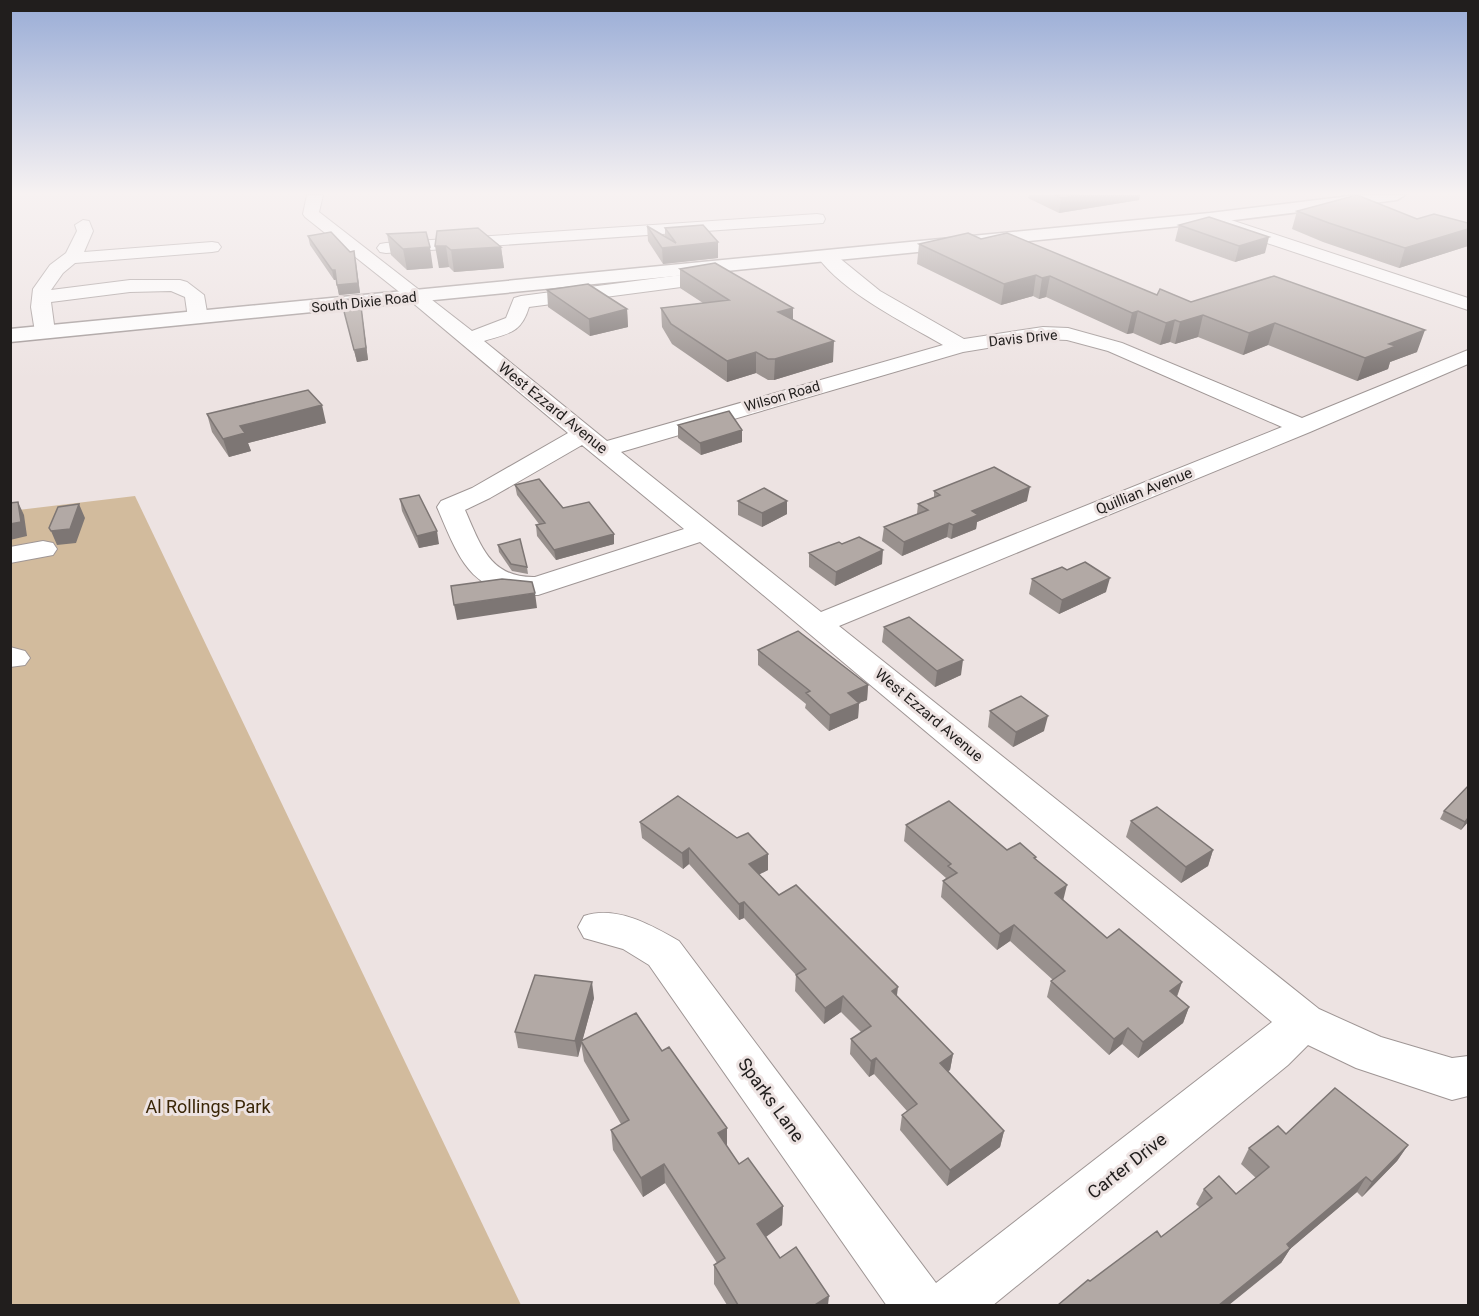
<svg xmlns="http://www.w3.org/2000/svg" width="1479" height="1316" viewBox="0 0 1479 1316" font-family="Roboto,sans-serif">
<rect width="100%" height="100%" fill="#ede3e2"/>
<path fill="#d2bb9d" d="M135,496l386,809h-510l-1,-794z"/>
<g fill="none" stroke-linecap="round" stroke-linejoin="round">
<defs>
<path id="minor" d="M307,195h16l-4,17 153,119 34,-13 8,-20 7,-2 183,-24 7,2 2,4 -2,4 -7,2 -175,23c-8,27 -21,26 -45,34l123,100 336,-96c-38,-22 -101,-53 -126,-89l3,-4h12l48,39 84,48 79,-12 25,1 54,15 180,75 166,-68v14l-158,68 -471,194 480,383 62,28 71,21 16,-2v40l-16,4 -96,-32 -48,-23 -20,20 -296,241h-105l-238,-341 -26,-16 -39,-11 -6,-11 6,-11c32,-11 67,9 95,25l257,342 336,-261 -572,-480 -162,53c-67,1 -78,-34 -101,-88l4,-6 31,-13 96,-55 -161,-135 -102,-81 -2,-3zM1043,339l24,1 41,11 174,76 -461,185 -200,-160 342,-100zM582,445l102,84 -149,48c-45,1 -54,-31 -70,-67l25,-12z
M817,214l6,1 2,4 -2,4 -437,30 -6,-1 -3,-4 3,-4 6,-1z
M1228,219l240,79v12l-246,-82 -2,-4z
M83,220l6,1 4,10 -9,21 128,-10 6,1 3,4 -3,4 -6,1 -137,11 -12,10 -12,17 79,-10h50l7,2 17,13 4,23 -3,4h-14l-3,-4 -3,-21 -14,-6 -41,1 -79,10 4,30 -3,4h-14l-3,-4 -4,-25 2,-18 17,-24 16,-12 11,-22 -2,-6z
M43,541l10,2 4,6 -4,6 -43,8v-16z
M10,647l15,4 5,7 -5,7 -15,2z"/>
<path id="major" d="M1358,195h47l-8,5 -187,23 -1200,119v-13l1200,-116z"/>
</defs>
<use href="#minor" stroke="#9f9695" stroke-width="2"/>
<use href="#major" stroke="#9f9695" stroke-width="3"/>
<use href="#minor" fill="#fff" fill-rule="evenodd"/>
<use href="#major" fill="#fff" fill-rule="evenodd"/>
</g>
<path fill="#99918e" d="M1029,195h111l-1,5 -80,13 -31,-15z
M1297,211l171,12v23l-69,22 -76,-26 -31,-13z
M1179,225l86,28 -30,9 -60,-21z
M647,226l18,11v-9l53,30 -55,6 -15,-23z
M437,231l64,16 3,21 -50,4 -5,-5 -10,1z
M387,234l46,34 -26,2 -16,-15z
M308,236l48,25 4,32 -21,2 -3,-15h-2l-24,-35z
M981,239l176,56 34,7 226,50 -27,10 -2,7 -31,12 -89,-36 -25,10 -45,-18 -23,7 -5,-2 -10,3 -27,-12 -6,1 -81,-37 -7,2 -6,-3 -32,9 -84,-41 2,-20z
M680,269l113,39v12l40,42 -59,18h-6l-12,-7 -29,9 -55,-38 -10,-17 -1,-19 42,-5 -23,-15z
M547,290l80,19 1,18 -38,9 -42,-29z
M360,298l8,62 -11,2 -16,-62z
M207,414l119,9 -78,20 3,8 -22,6 -17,-25z
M678,425l64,5v12l-41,13 -23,-17z
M515,485l48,23 51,26v10l-58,16 -19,-24 -1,-11 3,-1 -22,-29z
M934,491l93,10 -50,21 -1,7 -25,10 -4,-2 -45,19 -20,-15 2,-14 33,-13 1,-10 16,-7z
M400,499l39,45 -20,4 -17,-37z
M738,501h49v13l-25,13 -24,-12z
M842,544l40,20 -47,22 -26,-19v-14z
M498,545l29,22 1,7 -16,-3 -13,-19z
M1067,570l39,22 -47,22 -30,-20 3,-15z
M884,627l77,48 -26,12 -53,-45z
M758,650l110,35 -1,15 -8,3 -1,15 -29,13 -24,-23 1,-4 -48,-39z
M990,711l54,20 -31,16 -25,-20z
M1468,786v36l-7,8 -21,-11 4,-8z
M1131,821l82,29 -5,16 -27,17 -55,-46z
M640,822l128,48 -9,4 20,21 118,101 56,58 -3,16 -2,1 56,60 -4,16 -53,39 -47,-56 2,-15 5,-4 -33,-37 -5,3 -19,-23 1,-15 10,-7 -20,-20 -17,12 -29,-33 1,-16 -52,-57 -5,2 -50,-56 -6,5 -41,-31z
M906,825l101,25 29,9 28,42 43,37 75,44 -5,15 12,10 -6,16 -45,35 -16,-14 -13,11 -62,-58 4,-16 2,-1 -43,-39 -13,9 -56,-53 2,-16 3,-3 -42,-37z
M594,998l-12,43 145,106 12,17 44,42 -1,19 -16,12 14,21 48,47h-101l-13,-21v-19l3,-2 -52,-80 -22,14 -30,-47 -2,-20 10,-6 -37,-63 -3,-18 -3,14 -60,-9 -3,-16z
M1286,1134l122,11 -11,16 -35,36 -5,-5 -67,57 -9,14 -191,18 71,-44 39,-29 -4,-4 8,-15 32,5 20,-16 -15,-14 8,-16z"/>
<path fill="#7d7674" d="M1080,195h60l-1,5 -80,13 2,-15z
M1468,229v17l-69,22 6,-20z
M1269,237l-4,16 -30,9 4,-16z
M718,242v16l-55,6 -1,-16z
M435,246h11l3,21 -10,1z
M430,247l3,21 -26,2 -4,-21z
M501,247l3,21 -50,4 -3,-22z
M354,251l6,42 -21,2 -2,-10z
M332,270h3l2,9 -3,1z
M1036,275l-3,21 -32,9 3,-21z
M1050,276l-4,21 -7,2 3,-21z
M360,298l8,62 -11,2 -3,-12z
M793,308v20l-15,-16z
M627,309l1,18 -38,9 -1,-17z
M1138,311l-5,22 -6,1 5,-21z
M1203,315l-5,22 -23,7 5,-22z
M1175,320l-5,22 -10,3 6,-22z
M1275,323l-7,22 -25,10 6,-22z
M1425,330l-8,22 -27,10 -2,7 -31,12 8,-23 24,-14z
M834,341l-1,21 -59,18 1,-21z
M756,352v21l-29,9v-21z
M322,405l4,18 -78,20 3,8 -22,6 -6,-18 17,-13z
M742,430v12l-41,13 -1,-12z
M1030,487l-3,14 -50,21 -1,7 -25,10 2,-14 19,-14z
M787,501v13l-25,13v-14z
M18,502l6,13 3,21 -17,4v-16z
M79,504l6,14 -9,25 -19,2 -6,-14z
M949,523l-2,14 -45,19 2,-14z
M437,531l2,13 -20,4 -2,-12z
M614,534v10l-58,16 -2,-10z
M883,550l-1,14 -47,22 1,-14z
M1110,578l-4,14 -47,22 3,-14z
M535,593l2,15 -80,12 -3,-15z
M963,660l-2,15 -26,12 2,-16z
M868,685l-1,15 -8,3 -1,15 -29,13 1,-16 18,-22z
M1048,716l-4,15 -31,16 3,-15z
M1468,818v4l-7,8 4,-8z
M689,848v16l-6,5 -1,-16z
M1213,850l-5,16 -27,17 5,-16z
M768,854v16l-19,10v-16z
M1067,885l-4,16 -8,-8z
M744,902v16l-5,2v-16z
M1014,925l-4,16 -13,9 3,-16z
M592,982l2,16 -16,59 -3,-16z
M1182,982l-6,16 -6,-7z
M898,987l-2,16 -4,-12z
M843,996l-2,16 -17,12 1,-16z
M1189,1007l-6,16 -45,35 5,-16z
M1128,1028l-6,16 -13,11 5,-16z
M953,1054l-3,16 -13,9 3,-16z
M876,1058l-2,16 -5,3 2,-16z
M727,1128v20l-9,-15z
M1004,1131l-4,16 -53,39 3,-16z
M1408,1145l-11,16 -35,36 10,-15z
M664,1164l1,19 -22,14 -2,-19z
M1366,1177l-9,15 -67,57 -9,14 -52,42h-10l68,-61z
M783,1206l-1,19 -25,18v-19z
M829,1296l-1,9h-13z"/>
<path fill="#b2a9a5" stroke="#7d7674" stroke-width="1.5" d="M1055,195h25l-19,3z
M1357,195l60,24 17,-5 34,9v6l-63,19 -76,-25 -32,-12z
M1209,217l60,20 -30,9 -60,-21z
M703,225l15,17 -56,6 -15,-22 29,17 -11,-15z
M478,228l23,19 -50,3 -5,-4h-11l2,-15z
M331,232l19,20 4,-1 4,32 -21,2 -2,-15h-3l-24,-34z
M426,232l4,15 -27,2 -16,-15z
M968,233l13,6 26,-6 150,62 3,-6 31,13 83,-26 151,54 -36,14 7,2 -31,12 -90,-35 -26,10 -46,-18 -23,7 -5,-2 -9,3 -28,-12 -6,2 -82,-37 -8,2 -6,-3 -32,9 -85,-40z
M715,263l78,45 -15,4 56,29 -59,18h-7l-12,-7 -29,9 -56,-37 -10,-16 68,-8 -49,-31z
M588,284l39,25 -38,10 -42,-29z
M360,298l6,50 -12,2 -13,-50z
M308,390l14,15 -82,21 5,7 -22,6 -16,-25z
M729,411l13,19 -42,13 -22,-18z
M994,467l36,20 -58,24 6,4 -25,10 -4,-2 -45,19 -20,-15 44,-17 -10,-6 22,-9 -6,-4z
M539,479l24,29 26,-6 25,32 -60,16 -18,-25 9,-2 -30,-38z
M764,488l23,13 -25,12 -24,-12z
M419,495l18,36 -20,5 -17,-37z
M18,502l3,20 -11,2v-21z
M79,504l-9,25 -19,2 -2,-3 9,-21z
M859,537l24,13 -47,22 -27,-19 30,-11 3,2z
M520,539l7,28 -16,-3 -13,-19z
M1085,562l25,16 -48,22 -30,-21 30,-12 5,3z
M502,579l30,3 3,11 -81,12 -3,-19z
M909,617l54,43 -26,11 -53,-44z
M798,631l70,54 -20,8 11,10 -29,12 -24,-22 4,-2 -52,-41z
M1021,696l27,20 -32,16 -26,-21z
M1468,786v32l-3,4 -21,-11z
M678,796l59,42 11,-5 20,21 -19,10 30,31 17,-10 102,102 -6,4 61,63 -13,9 64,68 -54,39 -48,-55 15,-11 -41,-46 -5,3 -20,-22 20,-13 -28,-30 -18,12 -29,-33 10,-6 -62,-67 -5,2 -50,-56 -7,5 -42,-31z
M949,801l58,49 13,-7 16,14 -2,1 33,27 -12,8 52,45 12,-9 63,53 -12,9 19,16 -46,35 -15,-14 -14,11 -63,-58 14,-10 -51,-46 -14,9 -57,-53 14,-8 -9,-7 3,-2 -45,-39z
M1157,807l56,43 -27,17 -55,-46z
M535,975l57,7 -17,59 -60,-9z
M636,1013l26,38 7,-4 58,81 -9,5 21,31 9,-6 35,48 -26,18 23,34 16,-11 33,49 -14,9h-77l-24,-40 11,-7 -61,-94 -23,14 -30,-48 18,-10 -48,-79z
M1335,1088l73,57 -36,37 -6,-5 -79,67 3,4 -71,57h-161l30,-25 2,1 67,-50 4,6 51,-39 -8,-9 15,-13 17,18 33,-27 -20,-19 29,-22 8,8z"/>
<linearGradient id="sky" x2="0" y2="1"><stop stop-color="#99acd6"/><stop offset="0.51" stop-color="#f7f2f2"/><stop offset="1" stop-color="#f7f2f2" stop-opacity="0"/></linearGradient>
<rect width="1479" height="379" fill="url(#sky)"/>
<g text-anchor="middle" stroke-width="6" stroke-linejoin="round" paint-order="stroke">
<g font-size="14" fill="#211e1d" stroke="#ede3e2">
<text transform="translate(364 302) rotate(-6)" y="5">South Dixie Road</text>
<text transform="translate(1023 338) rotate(-6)" y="5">Davis Drive</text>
<text transform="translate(782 396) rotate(-16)" y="5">Wilson Road</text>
</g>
<g font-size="15" fill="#211e1d" stroke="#ede3e2">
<text transform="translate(553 408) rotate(39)" y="5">West Ezzard Avenue</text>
<text transform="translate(1144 491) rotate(-22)" y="5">Quillian Avenue</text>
<text transform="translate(929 715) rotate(40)" y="5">West Ezzard Avenue</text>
</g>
<g font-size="18" fill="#211e1d" stroke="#ede3e2">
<text transform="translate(771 1100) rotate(54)" y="6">Sparks Lane</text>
<text transform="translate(1127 1166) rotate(-38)" y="6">Carter Drive</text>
</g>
<g font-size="18" fill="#3a2607" stroke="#ede3e2">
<text x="208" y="1113">Al Rollings Park</text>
</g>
</g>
<rect width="1479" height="1316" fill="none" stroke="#211e1d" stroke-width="24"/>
</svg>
